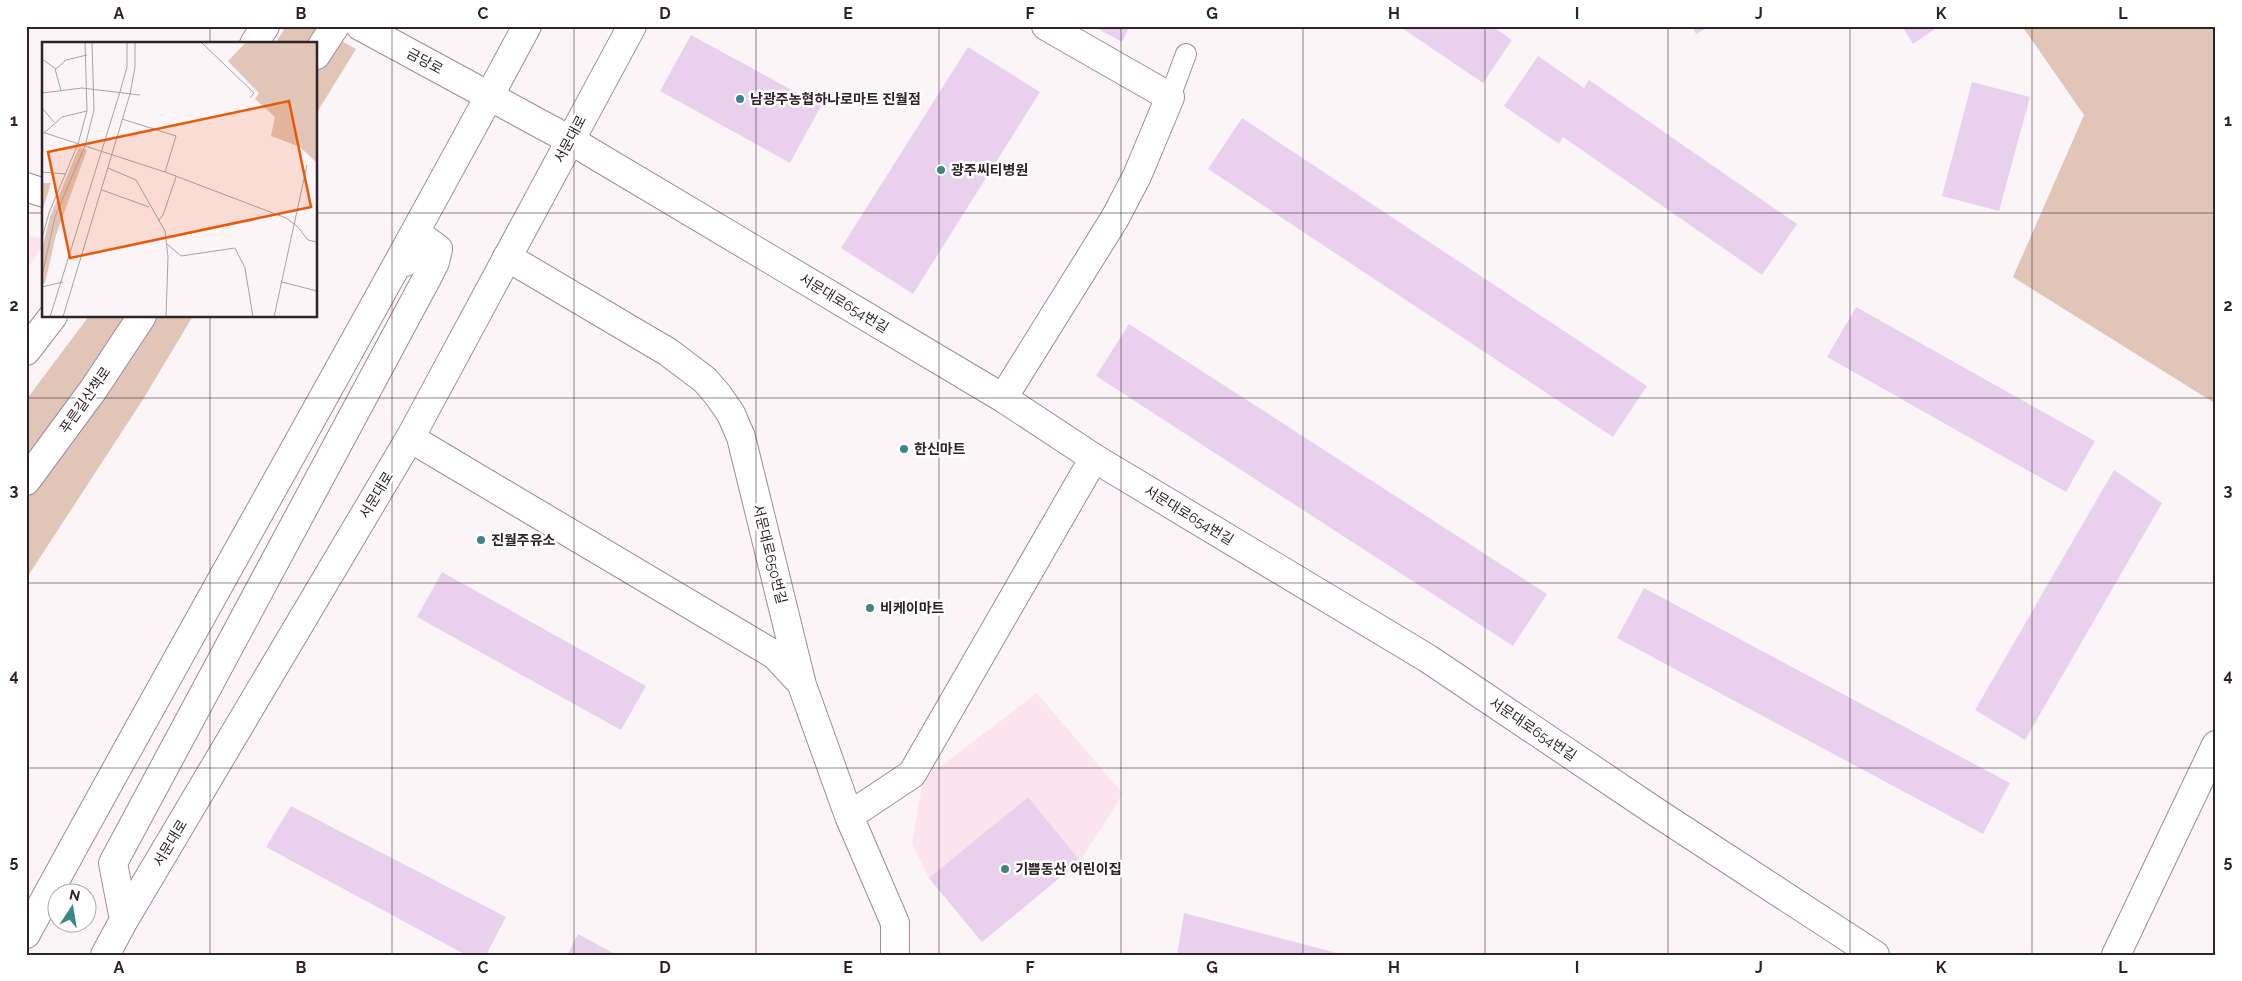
<svg xmlns="http://www.w3.org/2000/svg" width="2242" height="981" viewBox="0 0 2242 981" font-family="Raleway,'Noto Sans KR',sans-serif">
<rect width="100%" height="100%" fill="#fcf5f8"/>
<path fill="#fce4ee" d="M26,234l18,5v6l-18,25z
M1037,693l86,101 -43,67 -98,81 -53,-64 -17,-34 11,-64z"/>
<path fill="#e1c5b6" d="M286,26h28l42,23 -40,65v-70h-41z
M2022,26h194v378l-203,-127 71,-162z
M89,316h104l-51,85 -116,178v-179z"/>
<path fill="#e9d1ee" d="M1093,26h37l-8,16z
M1399,26h93l20,14 -29,43z
M1692,26h18l-14,8z
M1902,26h37l-26,18z
M691,35l130,71 -31,57 -130,-72z
M968,47l72,45 -127,202 -72,-46z
M1538,56l46,32 5,-8 208,144 -35,51 -199,-138 -4,7 -55,-38z
M1972,82l58,15 -31,114 -57,-15z
M1242,118l405,268 -34,51 -405,-268z
M1856,307l239,134 -29,51 -239,-135z
M1129,324l418,270 -34,52 -417,-270z
M2114,470l48,33 -137,237 -50,-30z
M442,572l204,114 -25,44 -204,-113z
M1644,588l366,195 -27,51 -366,-196z
M1028,797l52,64 -98,81 -53,-64z
M291,806l215,111 -20,38h-20l-200,-108z
M1184,913l157,41v1h-164z
M578,934l39,21h-50z"/>
<g fill="none" stroke-linecap="round" stroke-linejoin="round">
<defs>
<path id="service" d="M1170,97l16,-43"/>
<path id="pedestrian" d="M316,55l19,-29
M26,481l67,-91 49,-74"/>
<path id="minor" d="M360,26l210,114 433,258 91,60 333,200 229,154 219,143
M26,187l18,6
M507,257l161,95 37,28 13,15 13,19 10,23 61,248 47,131 46,107v32
M1003,398l112,-180 22,-42 33,-79 -124,-71
M410,438l365,217 25,27
M849,816l63,-42 182,-316
M2116,955l100,-210"/>
<path id="tertiary" d="M254,44l11,-18
M26,351l27,-35"/>
<path id="primary" d="M124,920l-11,-57 314,-585 8,-16 3,-13 -12,-9 -21,22
M26,934c165,-304 338,-603 501,-908
M105,955l19,-35 286,-482 222,-412"/>
</defs>
<use href="#service" stroke="#a68895" stroke-width="22"/>
<use href="#pedestrian" stroke="#a68895" stroke-width="30"/>
<use href="#minor" stroke="#a68895" stroke-width="30"/>
<use href="#tertiary" stroke="#a68895" stroke-width="30"/>
<use href="#primary" stroke="#a68895" stroke-width="30"/>
<use href="#service" stroke="#fff" stroke-width="20"/>
<use href="#pedestrian" stroke="#fff" stroke-width="28"/>
<use href="#minor" stroke="#fff" stroke-width="28"/>
<use href="#tertiary" stroke="#fff" stroke-width="28"/>
<use href="#primary" stroke="#fff" stroke-width="28"/>
</g>
<path fill="none" stroke="#2f2328" stroke-width="1" stroke-opacity="0.55" d="M210,26v18M392,26v929M574,26v929M756,26v929M939,26v929M1121,26v929M1303,26v929M1485,26v929M1668,26v929M1850,26v929M2032,26v929M26,213h18M316,213h1900M210,316v639M26,398h2190M26,583h2190M26,768h2190"/>
<g fill="#3c8588" stroke="#fff" stroke-width="2">
<circle cx="740" cy="99" r="5"/>
<circle cx="941" cy="170" r="5"/>
<circle cx="904" cy="449" r="5"/>
<circle cx="481" cy="540" r="5"/>
<circle cx="870" cy="608" r="5"/>
<circle cx="1005" cy="869" r="5"/>
</g>
<g text-anchor="middle" stroke-width="5" stroke-linejoin="round" paint-order="stroke">
<g font-size="14" fill="#2f2328" stroke="#fff">
<text transform="translate(425 61) rotate(28)" y="5">금당로</text>
<text transform="translate(570 139) rotate(-62)" y="5">서문대로</text>
<text transform="translate(844 303) rotate(31)" y="5">서문대로654번길</text>
<text transform="translate(85 400) rotate(-55)" y="5">푸른길산책로</text>
<text transform="translate(376 495) rotate(-59)" y="5">서문대로</text>
<text transform="translate(1189 515) rotate(31)" y="5">서문대로654번길</text>
<text transform="translate(770 554) rotate(76)" y="5">서문대로650번길</text>
<text transform="translate(1533 729) rotate(34)" y="5">서문대로654번길</text>
<text transform="translate(170 843) rotate(-59)" y="5">서문대로</text>
</g>
<g font-size="14" font-weight="bold" fill="#2f2328" stroke="#fff" text-anchor="start">
<text x="750" y="104">남광주농협하나로마트 진월점</text>
<text x="951" y="175">광주씨티병원</text>
<text x="914" y="454">한신마트</text>
<text x="491" y="545">진월주유소</text>
<text x="880" y="613">비케이마트</text>
<text x="1015" y="874">기쁨동산 어린이집</text>
</g>
</g>
<g transform="translate(42 42)">
<rect width="275" height="275" fill="#fcf5f8"/>
<path d="M204,0h71v121l-17,-16 -29,-11 4,-19 -20,-18 4,-6 -31,-32zM37,105l8,3 -31,85 -11,48 -3,1v-35l8,-32zM0,141h9l-9,29z" fill="#e1c5b6"/>
<path fill="none" stroke="#aaa1a5" stroke-width="1" d="M159,0l53,51 -4,5M0,17l14,10 10,-9 21,-5M13,27l6,22M0,51l40,-5 58,7M1,67l11,13M80,77l54,17 -11,36M0,90l123,40 121,46 11,8 11,14 9,2M2,91l18,-16 25,-6M66,126l28,12 29,51 3,26 -2,60M0,130l24,2M60,148l47,17M116,179l5,-6 13,-38M0,196l7,-25 29,-69 9,-33 -2,-69M125,202l14,12 54,-8 10,20 8,49M0,234l13,-59 30,-71 9,-36 -2,-68M240,240l35,9M0,245l21,-5M8,275l69,-222 8,-28v-25M21,275l67,-223 5,-27v-25M232,275l33,-152"/>
<path fill="#e8590c" fill-opacity="0.15" stroke="#e8590c" stroke-width="2.5" d="M247,59l22,106 -241,51 -22,-106z"/>
<rect width="275" height="275" fill="none" stroke="#2f2328" stroke-width="2.5"/>
</g>
<rect width="2242" height="981" fill="none" stroke="#ffffff" stroke-width="55"/>
<g transform="translate(72 908) rotate(12)"><circle r="24" fill="#ffffff" stroke="#aca7a9"/>
<path d="M0-4L9 19L0 12L-9 19Z" fill="#3c8588"/>
<text y="-8" font-size="14" font-weight="bold" text-anchor="middle" fill="#2f2328">N</text>
</g>
<rect x="28" y="28" width="2186" height="926" fill="none" stroke="#2f2328" stroke-width="2"/>
<g font-size="16" text-anchor="middle" font-weight="bold" fill="#2f2328">
<text x="119" y="19">A</text>
<text x="301" y="19">B</text>
<text x="483" y="19">C</text>
<text x="665" y="19">D</text>
<text x="848" y="19">E</text>
<text x="1030" y="19">F</text>
<text x="1212" y="19">G</text>
<text x="1394" y="19">H</text>
<text x="1577" y="19">I</text>
<text x="1759" y="19">J</text>
<text x="1941" y="19">K</text>
<text x="2123" y="19">L</text>
<text x="14" y="126">1</text>
<text x="2228" y="126">1</text>
<text x="14" y="311">2</text>
<text x="2228" y="311">2</text>
<text x="14" y="496">3</text>
<text x="2228" y="496">3</text>
<text x="14" y="681">4</text>
<text x="2228" y="681">4</text>
<text x="14" y="867">5</text>
<text x="2228" y="867">5</text>
<text x="119" y="973">A</text>
<text x="301" y="973">B</text>
<text x="483" y="973">C</text>
<text x="665" y="973">D</text>
<text x="848" y="973">E</text>
<text x="1030" y="973">F</text>
<text x="1212" y="973">G</text>
<text x="1394" y="973">H</text>
<text x="1577" y="973">I</text>
<text x="1759" y="973">J</text>
<text x="1941" y="973">K</text>
<text x="2123" y="973">L</text>
</g>
</svg>
